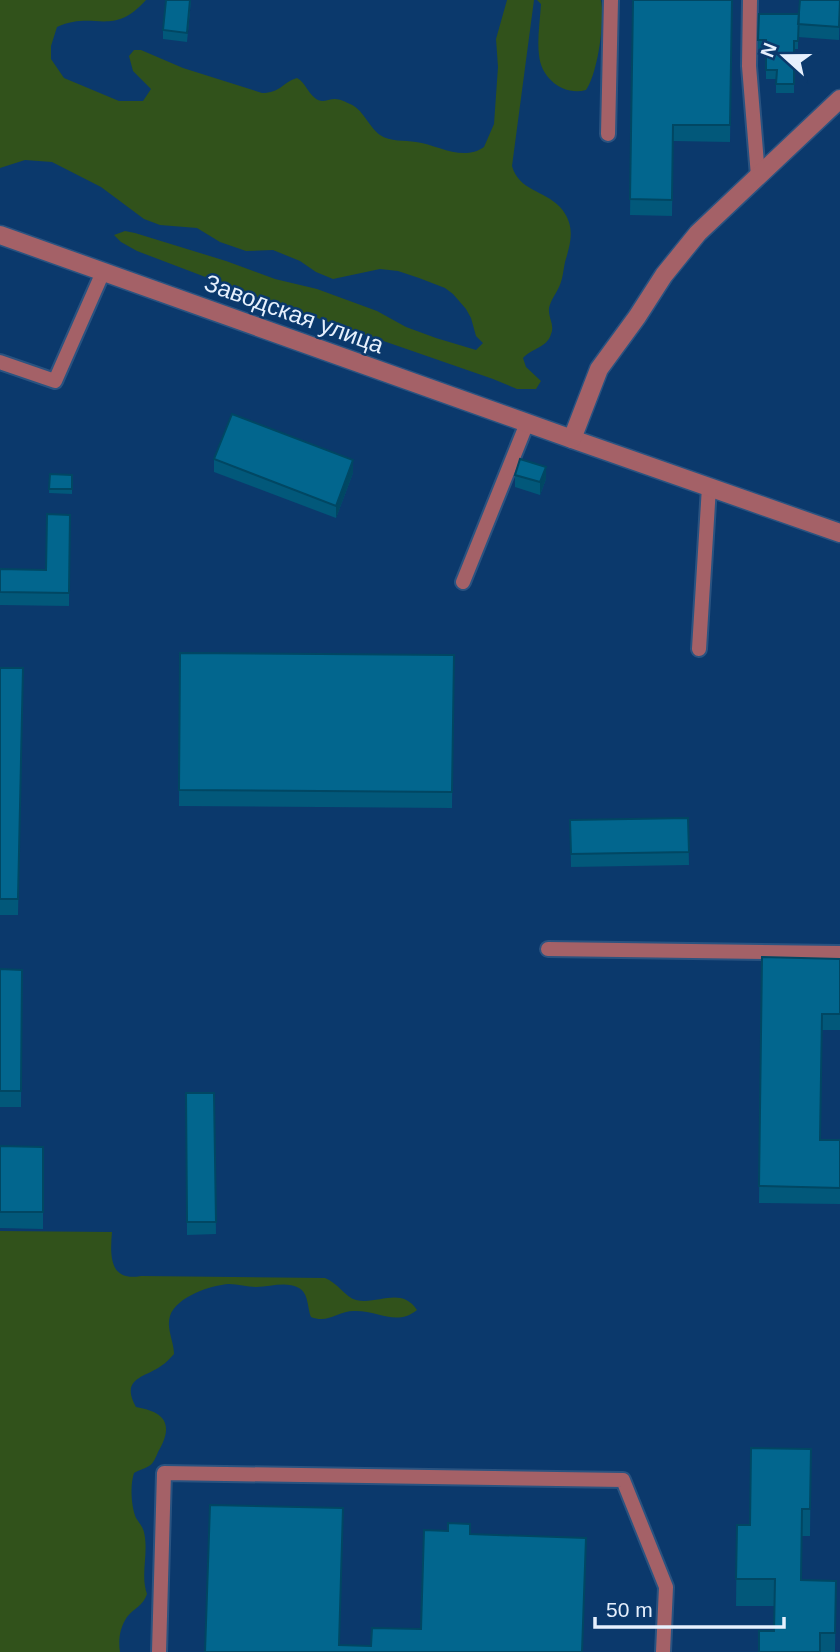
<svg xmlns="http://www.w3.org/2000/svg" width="840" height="1652" viewBox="0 0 840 1652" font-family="Arial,sans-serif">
<rect width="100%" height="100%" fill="#0b396c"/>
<path fill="#31521b" d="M0,0h146c-34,38 -51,10 -89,27l-6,19v13l13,19 55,23h24l8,-12 -18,-18 -4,-15 5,-6h7l42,18 79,25c19,0 19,-10 35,-15 9,5 10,14 18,20 7,6 12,1 20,1 5,0 11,3 15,5 13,5 18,22 30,31 10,7 25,5 36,7 22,3 47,20 68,5l10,-23 4,-57 -2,-28 11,-39h27l-22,166c7,25 32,24 48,41 16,18 11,35 5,55 -2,9 -2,18 -7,27 -3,6 -7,11 -9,19 -1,10 6,17 2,26 -4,14 -19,14 -28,24l3,9 15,14 -5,8h-19l-24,-10 -219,-76 -137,-52 -16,-9 -7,-7 11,-4 10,2 91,28 49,18 42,10 60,22 29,16 30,11 40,12 7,-7 -7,-7 -5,-18 -5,-9 -13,-15 -8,-6 -26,-10 -21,-7 -18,-2 -47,10 -17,-7 -16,-11 -27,-11 -27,1 -26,-9 -23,-14 -37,-3 -16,-6 -43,-32 -49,-25 -27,-2 -25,8z
M537,0h64c4,20 -3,73 -15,90 -22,6 -45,-11 -47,-35 -2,-16 1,-34 2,-51z
M0,1231l112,1c-2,23 -3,50 29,44l184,2c13,5 20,19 31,22 22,5 45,-14 61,10 -21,17 -39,0 -63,1 -16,0 -26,13 -43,6 -4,-10 -2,-23 -12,-29 -14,-7 -28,-1 -43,-1 -9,0 -18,-3 -27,-3 -18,1 -53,13 -59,32 -4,12 4,26 4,38 -4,4 -8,9 -13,12 -17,12 -41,12 -25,41 30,5 38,18 22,45 -2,5 -5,12 -9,14 -5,3 -10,4 -15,7 -4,12 -3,33 2,45 3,5 7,9 8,14 5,22 -4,42 3,62 -4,12 -13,14 -20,23 -7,10 -9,23 -7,35h-120z"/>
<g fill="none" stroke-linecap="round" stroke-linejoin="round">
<defs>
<path id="service" d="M750,0l-1,66 9,110
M608,134l3,-134
M0,362l55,19 48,-109
M463,582l64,-159
M699,649l10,-162
M548,949l292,4
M159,1652l5,-179 459,7 43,107 -3,65"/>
<path id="minor" d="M572,439l268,94"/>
<path id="tertiary" d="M0,235l572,204 27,-70 38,-52 27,-42 34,-42 142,-134"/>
</defs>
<use href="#service" stroke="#2a5380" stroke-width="18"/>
<use href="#minor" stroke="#2a5380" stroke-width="21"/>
<use href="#tertiary" stroke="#2a5380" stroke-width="21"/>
<use href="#service" stroke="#a46167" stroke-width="14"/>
<use href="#minor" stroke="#a46167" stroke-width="18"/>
<use href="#tertiary" stroke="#a46167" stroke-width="18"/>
</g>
<path fill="#02587a" d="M191,0l-4,42 -24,-3v-9z
M633,0h99l-2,142 -57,-1 -1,75 -42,-1z
M840,0l-1,40 -41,-3v12h-4v44h-18v-14h-10v-30h-8l1,-35h40z
M214,459l139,14 -17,45 -122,-46z
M50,474l22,1v19l-23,-1z
M515,475l31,4 -6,16 -25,-8z
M70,515l-1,91 -69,-1v-36l46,1z
M180,653l274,2 -2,153 -273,-2z
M0,668h23l-5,247h-18z
M688,818l1,47 -118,2 -1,-47z
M762,957l78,2v71h-18l-2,110h20v64l-81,-1z
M0,969l22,1 -1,137h-21z
M186,1093h28l2,141 -29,1z
M0,1146l43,1v82l-43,-1z
M811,1449l-1,87h-8l-1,44 35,1 -1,71h-76l15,-21 1,-25h-39l1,-81h13z"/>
<path fill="#014763" d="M353,460v13l-17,45v-12z
M546,467v12l-6,16v-13z"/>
<path fill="#02668e" stroke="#014763" stroke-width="2" d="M166,0h24l-3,33 -24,-3z
M633,0h99l-2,125h-57l-1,75 -42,-1z
M800,0h40l-1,27 -41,-3z
M759,14h40l-1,27h-4v43h-18l1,-14h-11v-30h-8z
M232,414l121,46 -17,46 -122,-47z
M520,459l26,8 -6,15 -25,-7z
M50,474l22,1v14h-23z
M47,514l23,1 -1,78 -69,-1v-23l46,1z
M180,653l274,2 -2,137 -273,-2z
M0,668h23l-5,231h-18z
M688,818l1,34 -118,2 -1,-34z
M762,957l78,2v55h-18l-2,126h20v48l-81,-2z
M0,969l22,1 -1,121h-21z
M186,1093h28l2,129h-29z
M0,1146l43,1v65h-43z
M751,1448l60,1 -1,60h-8l-1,71 35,1 -1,52h-15v19h-61v-21h15l1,-52h-39l1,-54h13z
M210,1505l133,3 -4,137 32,1 1,-18 49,1 3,-99 24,1v-8l22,1v10l116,4 -4,114h-377z"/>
<g text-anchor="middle" stroke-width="5" stroke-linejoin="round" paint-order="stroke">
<g font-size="24" fill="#e6f0fd" stroke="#0b396c">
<text transform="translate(294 314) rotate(20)" y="8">Заводская улица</text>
</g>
</g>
<g transform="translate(784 56) rotate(291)" stroke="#0b396c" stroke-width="5" paint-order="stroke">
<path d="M0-5L12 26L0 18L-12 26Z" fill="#e6f0fd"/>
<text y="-10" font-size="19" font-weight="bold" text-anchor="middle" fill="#e6f0fd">N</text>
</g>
<path d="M595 1617v10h189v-10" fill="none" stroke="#e6f0fd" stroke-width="3.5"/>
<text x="606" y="1617" font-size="21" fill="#e6f0fd" stroke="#0b396c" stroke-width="5" paint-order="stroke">50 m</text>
</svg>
